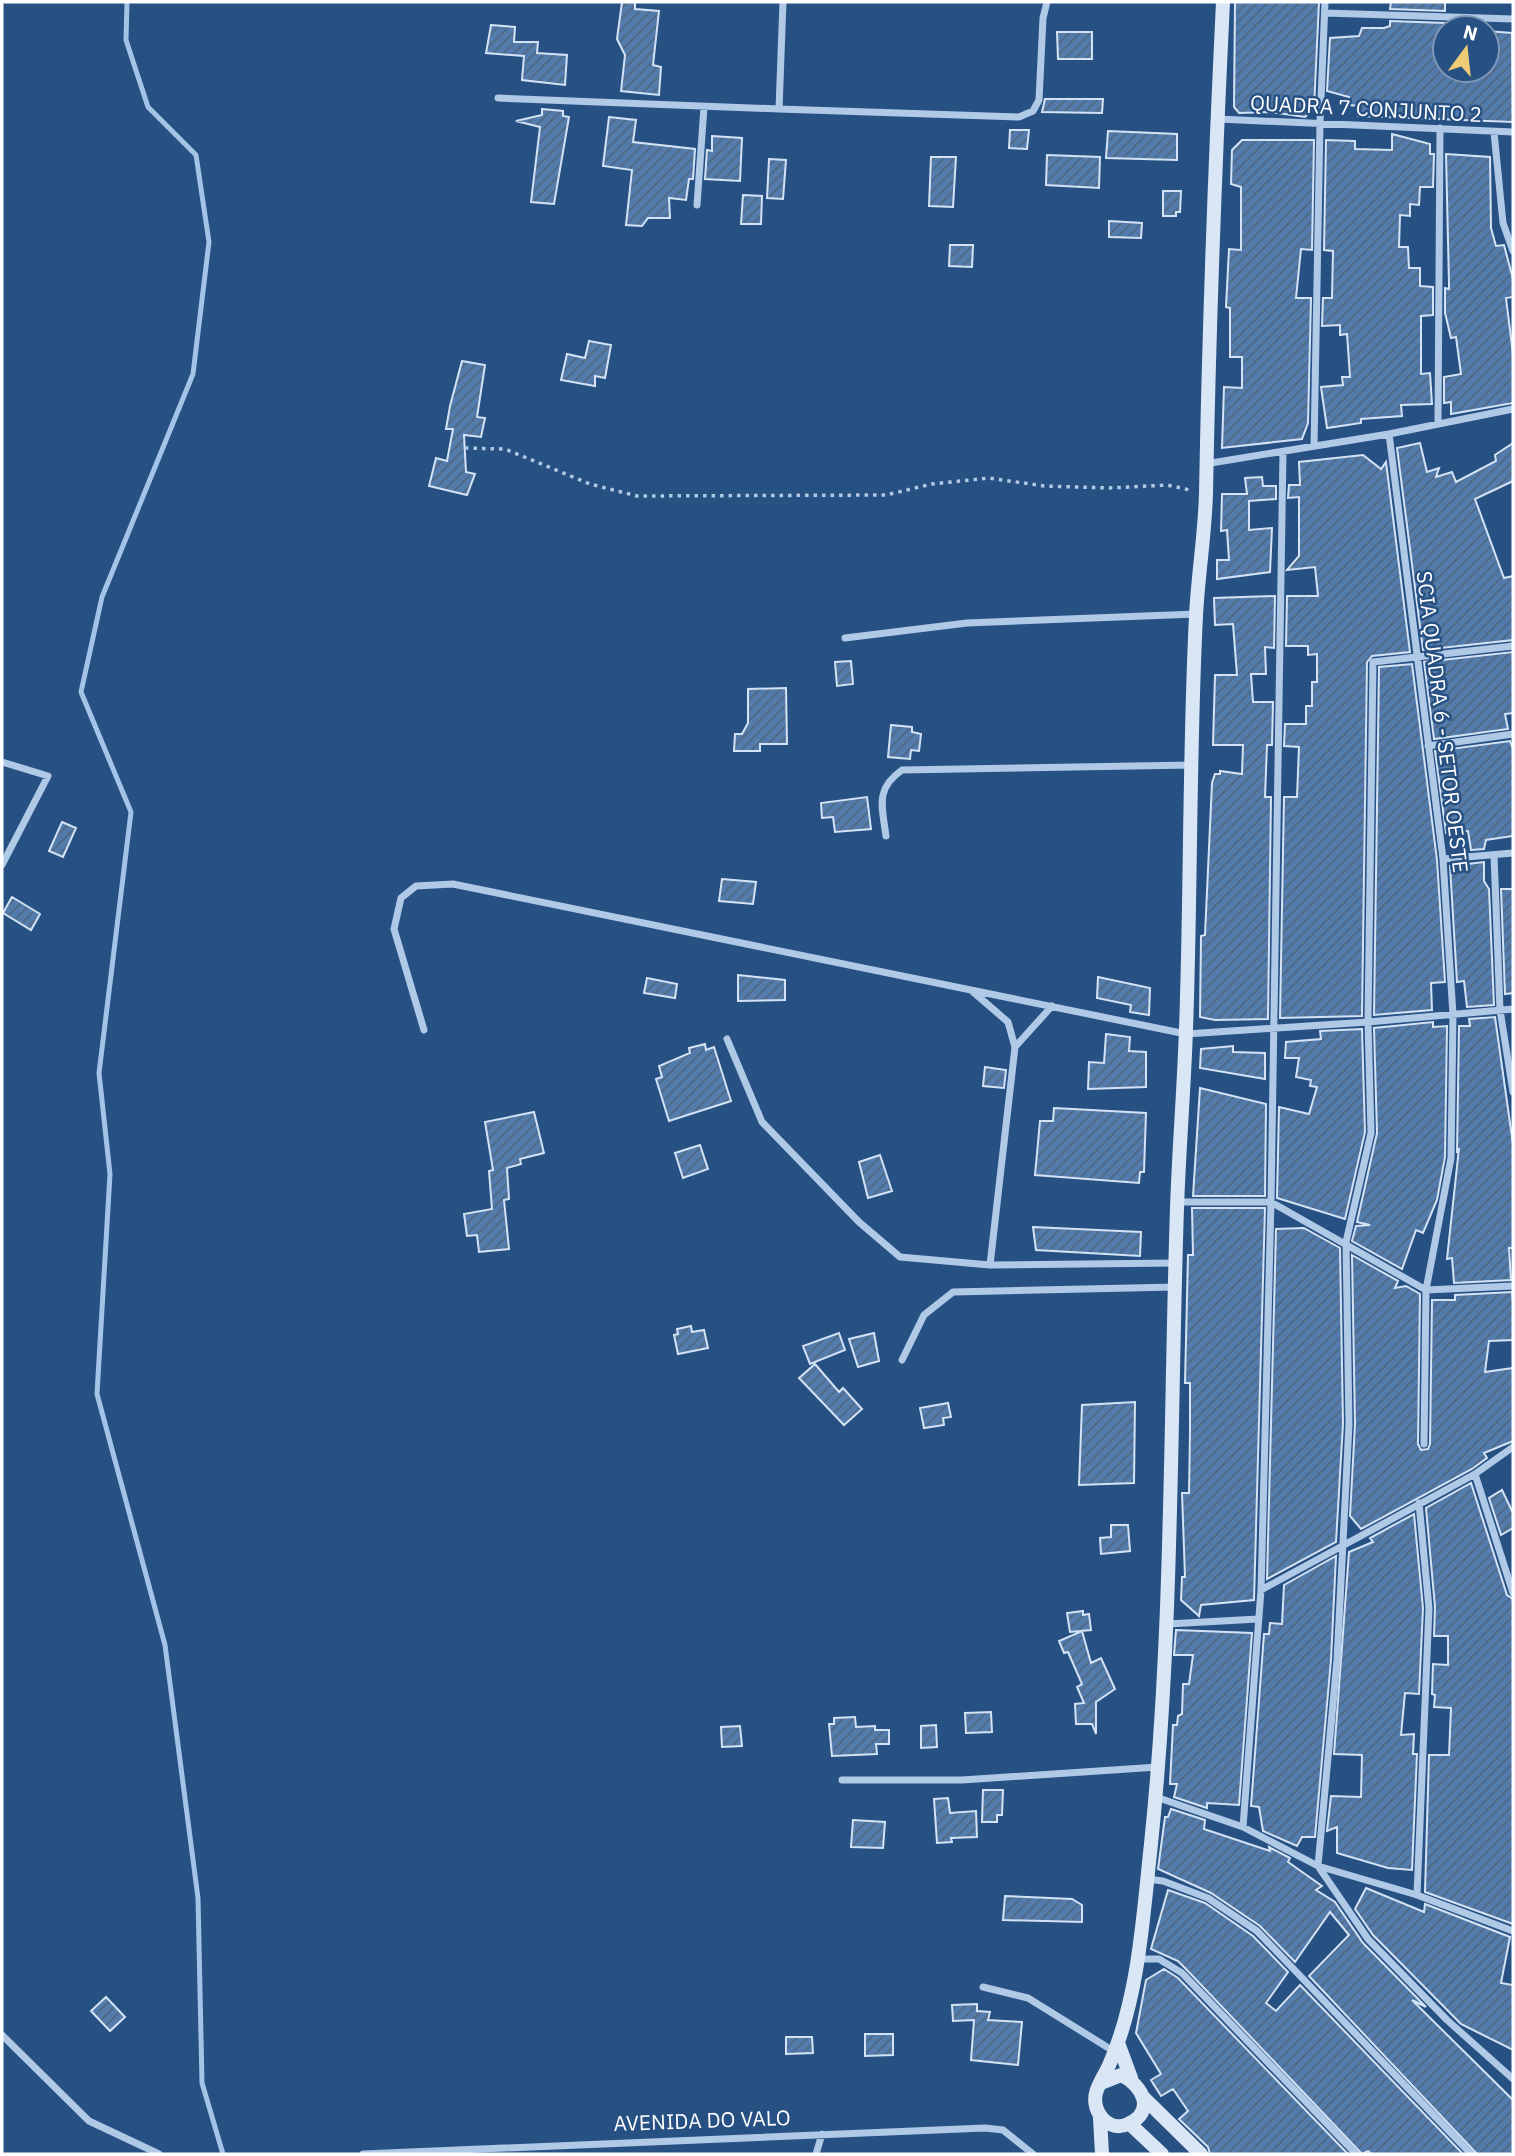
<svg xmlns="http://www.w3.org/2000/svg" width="1515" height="2156" viewBox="0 0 1515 2156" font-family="'IBM Plex Sans',sans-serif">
<defs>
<pattern id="building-hatch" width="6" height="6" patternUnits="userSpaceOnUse" patternTransform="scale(1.75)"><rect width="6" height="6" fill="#537cac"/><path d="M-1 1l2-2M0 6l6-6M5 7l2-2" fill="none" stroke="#506681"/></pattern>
</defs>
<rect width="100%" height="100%" fill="#275083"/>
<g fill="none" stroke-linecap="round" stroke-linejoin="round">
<path stroke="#a4c4e7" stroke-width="5" d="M127,2l-1,38 22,67 48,48 13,87 -16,132 -91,223 -21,95 50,120 -32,261 11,101 -13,220 68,251 33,253 4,185 21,71"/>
</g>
<path fill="url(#building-hatch)" stroke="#d3e3f5" stroke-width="2" d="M622,2h13v7l24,2 -6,54 8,2 -2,28 -38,-4 4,-36 -8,-16z
M1235,2h84l-5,106 -9,9 -34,-5 -32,1 -5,-6z
M1391,2h54v9l-55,-2z
M1390,21l55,2v47h42v-39l25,2 1,89 -155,-6 1,-10 -10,-1v-8l-22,-6 3,-53 29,-2 3,-8h22l6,-2z
M491,25l24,2 -1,15h24l-1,11 30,2 -2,30 -43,-5 2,-24 -38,-3z
M1057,32h35v27h-34z
M1045,99h58l-1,14 -60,-1z
M542,109l21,2v5l6,1 -15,87 -23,-2 9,-75 -24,-6 26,-6z
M609,117l27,3 -3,22 62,7 -2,30h-4l-3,21 -17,-2 1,20h-22l-6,8 -16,-1 6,-55 -29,-4z
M1010,130h19l-2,19 -18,-1z
M1108,131l69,3v26l-71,-2z
M1392,134l38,10v10h4l-1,33h-13l-1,18 -9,-1v12l-10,-1 -1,32h9l1,21h11v18l13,1v28l-12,1v58l9,-1 2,31 -31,1 1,11 -41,3v4l-34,5 -6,-41 22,-2 -1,-8h8l-3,-43 -7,1v-10l-18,1 1,-28h9l1,-47 -9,-1 2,-110 29,1v8l37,1z
M712,136l30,2 -2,43 -35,-2 2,-29 5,1z
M1242,140h72l-2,110 -11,-1 -5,49h15l-3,125 -6,16 -80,9 2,-61 18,1v-31h-12v-49l-4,-1 3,-58 12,1v-63l-10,-3 1,-34z
M1446,154l44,3 1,71 5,18 8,-1 9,34v18l-7,1 7,56v49l-62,11v-12l-7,1v-26l17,-3 -5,-37 -5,1 -6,-25v-25l4,1v-5z
M1047,155l53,2 -1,31 -53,-3z
M931,157h25l-3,50 -24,-1z
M769,159l17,1 -3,39 -16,-1z
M1163,191h18l-1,21h-4v4h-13z
M743,195l19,1 -1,28h-20z
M1109,221l33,2 -1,15 -32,-1z
M950,245h23l-1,22 -23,-1z
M589,341l22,4 -6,33 -10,-2v10l-34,-6 6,-26 18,4z
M462,361l23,4 -8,52 8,1 -4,19 -17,-2 2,37 9,2 -8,21 -38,-9 7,-28 11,3 6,-32h-7l4,-23z
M1420,443l7,29 12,-4 -3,9 16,-5 4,10 40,-21 -1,-6 18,-12v38l-38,18 29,79 9,-2v64l-90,10 -26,-202z
M1363,455l18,14 5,-7 24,190 -38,4 -5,6 -5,354 -82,2 4,-221h13l2,-50 -15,-1 1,-22h21v-18h6v-24h5v-28l-9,1v-9h-22l1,-50h31l-3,-29 -28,3 12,-14v-59l-11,1 1,-13h11l-1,-23z
M1262,477l1,9h13v13l-27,2v29l23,-2 -2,44 -53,7v-19h12l-2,-30 -6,1 1,-37h25l-2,-16z
M1275,596l-1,52 -9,-1 1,27h-15l2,28h20l-1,43h-5l-2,52h6l-3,222 -53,1 -15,-3 1,-81 4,-1 7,-152 3,-9h5v-3l22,3 1,-29h-30l2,-70h22l-4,-51 -18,1 -1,-27z
M1513,652v61l-8,1 3,15 -74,10 -10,-77z
M851,661l2,23 -16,2 -2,-24z
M1412,664l25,196 8,122 -14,1 1,27 -58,5 5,-348z
M786,688l1,56h-27v7h-26l1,-17h7l6,-11v-34z
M891,725l21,2v5l9,2 -2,17 -8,-1 -1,9 -22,-2z
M1510,741l3,8v87l-27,4 -2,9 -13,1 -3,-19 -22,2 -11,-82z
M867,797l4,32 -36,3 -2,-15 -11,1 -1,-15z
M62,822l14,6 -13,29 -14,-6z
M1484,862v19l5,8 5,116 -27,2 -3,-26 -7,1 -7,-116z
M722,879l34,3 -3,22 -34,-3z
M1501,889h12v104l-8,1z
M12,897l28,17 -9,16 -28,-17z
M738,975l47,5v20l-47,1z
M1098,977l52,11 -1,27 -19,-3 1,-7 -34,-7z
M647,978l30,6 -2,14 -31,-5z
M1495,1017l18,127v104h-4l2,32 -57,3 -2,-25 -5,1 12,-111 -2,5 2,-127h11l-1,-7z
M1433,1022v5l14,-1 -2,131 -8,43 -14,33 -7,-3 -14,39 -50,-28 4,-15 14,-1 -13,-3 20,-89 -3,-105z
M1362,1029l3,103 -20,87 -68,-21 2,-91 30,7 8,-27 -7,-1 1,-6 -15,-3 3,-19h-14l1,-16 35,-3 -1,-8z
M1106,1034l24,3 -1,14 17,1v35l-58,2 1,-27 15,1z
M705,1044l1,6 8,-3 17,54 -62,20 -13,-42 6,-2 -3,-11 31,-13 -1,-5z
M1233,1046v6l32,1v26l-65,-11 1,-19z
M985,1067l21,3 -2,18 -21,-2z
M1200,1088l66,16 -1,92h-72z
M1054,1108l92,5 -2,59h-4l-1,11 -104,-8 5,-54h13z
M534,1112l10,41 -24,6 1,5 -14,4 2,31 -5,1 5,49 -30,3 -2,-17 -10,1 -3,-22 28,-5 -3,-38 4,-1 -8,-48z
M700,1145l8,24 -25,9 -8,-25z
M880,1155l12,36 -24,7 -9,-36z
M1192,1208h73l-11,392 -53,5 -2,11 -18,-16 1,-23h3l-3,-84h7l1,-61v-49h-5l3,-128h5z
M1033,1227l108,5 -1,24 -104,-6z
M1304,1228l36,20 3,176 -7,118 -69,37 9,-350z
M1352,1255l46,26 -3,7 11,-2 14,8 -2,150 3,6 7,-1 2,-5 2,-144h23v-5l57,-3 1,10v38l-24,1 -4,31 28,-4v73l-29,12 3,5 -15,11 -111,60 -11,-13 5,-92z
M691,1326l1,6 12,-2 4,18 -30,6 -4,-19 4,-1 -1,-5z
M839,1333l6,17 -35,14 -7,-18z
M874,1333l5,28 -21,6 -9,-28z
M815,1364l24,28 4,-4 19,21 -18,16 -45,-47z
M1135,1402l-1,81 -55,2 3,-80z
M948,1403l3,14 -8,1 1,7 -20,3 -4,-20z
M1471,1483l36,112 6,4v325l-88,-32 4,-137h20l2,-47 -17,-1 1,-12 -3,-1 1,-30 15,1v-29h-14l1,-29 -9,-99z
M1502,1490l11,23v15l-12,7 -12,-37z
M1414,1514l9,94 -4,86 -14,-1 -4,42 13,-1 -1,20h4l-5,116 -24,-2 -51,-15v-26l-10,4 4,-35 30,1 1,-42 -28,-1 15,-202 24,-10 -3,-4z
M1111,1525h17l2,26 -29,3 -1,-16 11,-1z
M1336,1556l-5,104 -16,177h-13l-5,9 -34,-15 -4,-24 -8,-1 13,-172h5l1,-11 12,1 2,-39z
M1083,1611v4l6,-1 2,16 -21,2 -3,-19z
M1176,1630l76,3 -13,172 -32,-2v5l-33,-11 3,-13h-7l3,-59h4l1,-9 4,-2 1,-30h6l4,-29h-19z
M1082,1631l9,32 10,-5 14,31 -19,13v32l-4,-10h-16l-1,-20 9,-1 -7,-16 5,-3 -14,-32 -4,1 -5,-12z
M991,1712l1,20 -26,1 -1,-20z
M855,1717l1,10 19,-1v4h14v14h-13l1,10 -45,2 -3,-32h5v-6z
M936,1725l1,22 -16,1v-22z
M740,1726l2,20 -20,1 -1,-20z
M983,1790h20l-1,25h-5v7h-15z
M948,1798l2,15 26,-2 1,26 -26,1 1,4 -15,1 -3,-44z
M1171,1809l34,11 -1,9 66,22 -1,-4 21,11 -2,4 34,24 -6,4 19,12 28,41 63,64 -14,-7 101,100v54h-36l-168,-178 40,-41 -19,-23 -35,50 -35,-36 -49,-33 -53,-24 7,-52h3z
M853,1820l32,2 -2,26 -32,-1z
M1366,1888l58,24 1,-8 85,33 -9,46 12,2v65l-52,-26 -88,-89 -18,-26z
M1168,1890l37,13 48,33 35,36 -22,31 10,8 24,-26 163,169h-92l-3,-3 -6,3 -176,-185 -8,-8 -27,-12z
M1005,1896l67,3 10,6v17l-79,-2z
M1164,1969l14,9 170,176h-138l-2,-7 -29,-28 9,-8 -15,-22 -12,7 -10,-16 10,-6 -25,-41 10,-53z
M106,1997l19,20 -15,14 -19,-20z
M977,2004v7l13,1 -2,8 34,2 -4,43 -47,-5 3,-40 -21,1 -1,-16z
M865,2034h28v21l-28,1z
M786,2037h26l1,16 -27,1z"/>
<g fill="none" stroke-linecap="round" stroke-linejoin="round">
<path stroke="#b0c9e7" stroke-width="3.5" stroke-dasharray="3.5 5" stroke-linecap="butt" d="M465,448l40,1 85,35 47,12 249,-1 46,-11 57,-6 55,8 65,2 58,-3 23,5"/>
<path stroke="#b0c9e7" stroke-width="7" d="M1325,13l188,6
M498,98l281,11 4,-107
M779,109l240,8 14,-6 6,-11 4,-82 4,-16
M1218,119l295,13
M1494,132l9,91 10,28
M697,205l7,-98
M1438,423l2,-295
M1389,434l54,425 10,156 -2,143 -25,132 -2,154
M1314,446l6,-323 5,-121
M1205,464l184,-30 124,-25
M845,638l122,-15 229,-9
M1513,646l-140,16 -5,360 3,111 -25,109 3,182 -12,236 -19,206 50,73 79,81 66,59
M1428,746l85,-12
M2,762l46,14 -46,89
M886,836c-4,-30 -11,-47 16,-66l290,-5
M1494,855l6,155 13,82
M1443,859l70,-6
M972,991l36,31 7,25
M424,1030l-30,-101 7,-31 15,-12 37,-2 733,150 182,-12 145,-13
M727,1039l35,83 97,100 41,35 90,8 186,-2
M1177,1202h94l155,88 87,-4
M990,1265l25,-218 37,-41
M902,1360l22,-45 29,-23 222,-5
M1475,1474l38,119
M1261,1590l214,-116 38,-27
M1168,1624l90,-5
M842,1780h120l196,-13
M1156,1797l87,30 75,39 99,29 96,36
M1243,1827l18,-237 10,-388 12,-750
M1147,1879l16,2 45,17 49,33 214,223
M1417,1895l12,-287 -10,-105
M1137,1959h22l23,14 174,181
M983,1987l45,11 87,54
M2,2035l87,86 70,33
M363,2154l622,-26 18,2 30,24
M816,2154l6,-20"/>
<path stroke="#d9e6f6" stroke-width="14" d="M1118,2043l13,35
M1101,2083l20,-8c22,10 35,37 7,49 -19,9 -37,-12 -32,-31 2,-9 10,-20 14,-30 29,-67 33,-147 41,-219 22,-211 19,-424 26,-636 2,-60 7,-119 9,-179 5,-137 3,-276 10,-413 2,-41 9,-82 10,-123 3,-164 9,-327 17,-491
M1144,2098l57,56
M1100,2118l2,36
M1130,2124l32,30"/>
</g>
<g text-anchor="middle" stroke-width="5" stroke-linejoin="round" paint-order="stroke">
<g font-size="21" fill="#fff" stroke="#275083">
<text transform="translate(1366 109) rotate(3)" y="7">QUADRA 7 CONJUNTO 2</text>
<text transform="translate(1442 722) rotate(83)" y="7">SCIA QUADRA 6 - SETOR OESTE</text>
<text transform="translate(702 2121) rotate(-2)" y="7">AVENIDA DO VALO</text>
</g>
</g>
<rect width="1515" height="2156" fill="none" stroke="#ffffff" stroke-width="7"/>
<g transform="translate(1466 49) rotate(15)"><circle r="33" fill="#275083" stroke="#7d96b5" stroke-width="2"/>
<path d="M0-5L12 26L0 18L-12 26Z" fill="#efcb75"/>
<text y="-10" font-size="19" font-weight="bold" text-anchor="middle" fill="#ffffff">N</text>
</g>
</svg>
